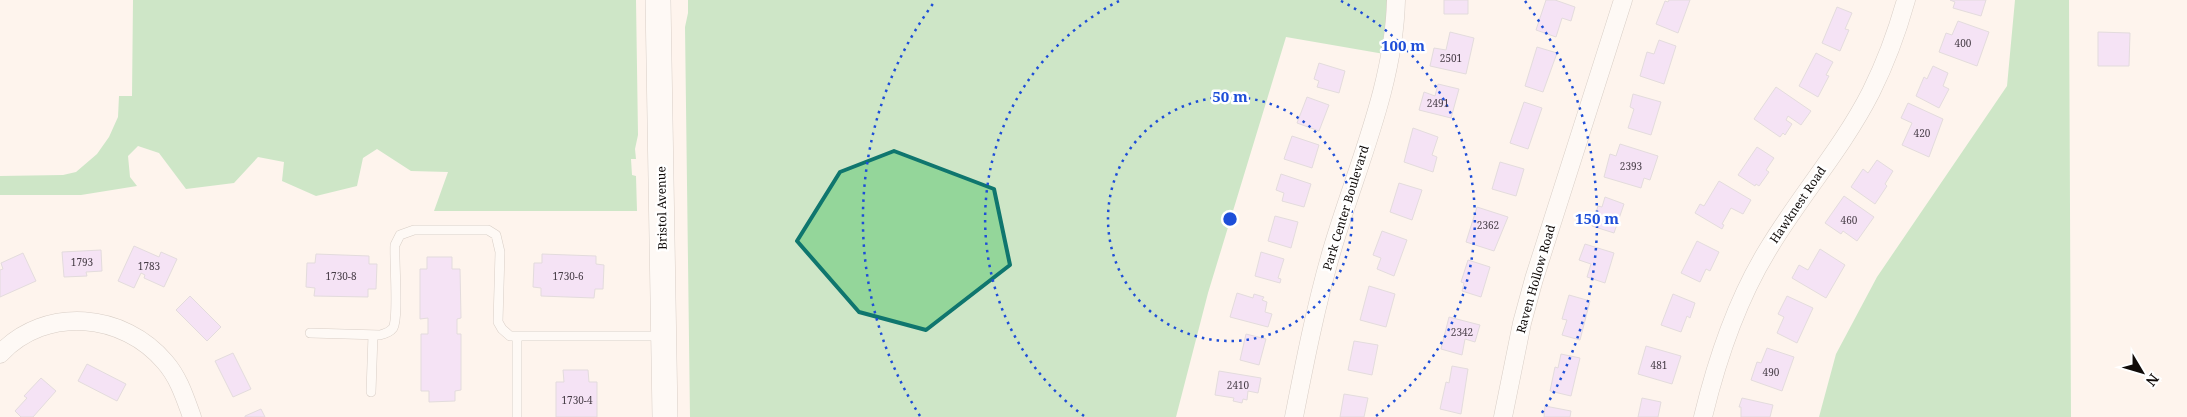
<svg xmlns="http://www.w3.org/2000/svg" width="2187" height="417" viewBox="0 0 2187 417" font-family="'Noto Serif',serif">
<rect width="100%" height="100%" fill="#fef4ed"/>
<path fill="#94d69a" d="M133,0h503l2,135 -3,14 1,10h-5l1,16 4,1 1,35h-203l14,-39 -37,-1 -34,-22 -14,9 -6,28 -41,10 -34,-15 2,-19 -26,-5 -24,26 -48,6 -27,-36 -21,-7 -10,10 2,21 7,9 -56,9h-81v-19l63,-1 13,-3 21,-18 12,-17 9,-20 1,-21h13z
M688,0h709l-7,55 -104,-18 -78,256 -32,124h-486l-5,-390 3,-14z
M2015,0h54l2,417h-252l17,-63 41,-77 130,-191z"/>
<path fill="#eacfff" stroke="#c4bdc9" d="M1444,0h24v14h-24z
M1546,0h9l20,7 -4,14 -9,-3 -6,19 -20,-7z
M1669,0h21l-12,33 -22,-9 9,-23 3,1z
M1950,0h36l-5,16 -28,-8 2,-6z
M1837,7l15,6 -7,16 4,1 -9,21 -18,-8z
M1958,21l31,11 -12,34 -38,-14 7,-19 6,2z
M1450,32l24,6 -8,36 -36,-8 4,-18 12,2z
M2098,32l32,1 -1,33h-31z
M1659,40l17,6 -12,38 -24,-8 7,-24 7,2z
M1537,47l20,6 -14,39 -18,-6z
M1816,53l17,9 -7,13 3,1 -11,21 -19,-11z
M1319,63l26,8 -6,22 -22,-6 2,-6 -5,-2z
M1933,66l15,7 -5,13 6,3 -10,19 -23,-12 8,-19 3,2z
M1438,84l21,5 -8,29 -32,-8 5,-18 11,4z
M1776,87l35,24 -10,14 -13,-9 -2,4 6,4 -7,11 -2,-2 -3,4 -26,-18z
M1633,94l28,8 -10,33 -23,-7 6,-19 -4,-2z
M1307,97l22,8 -10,26 -22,-8z
M1524,102l18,6 -14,41 -18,-6z
M1908,103l35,16 -14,38 -27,-12 10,-22 -11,-5z
M1413,128l25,9 -6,18 5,2 -4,15 -29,-10z
M1292,136l27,9 -7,23 -28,-9z
M1620,144l38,12 -8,24 -6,-2 -3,10 -37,-11 6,-23 6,2z
M1757,147l17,11 -8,12 3,2 -10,14 -3,-2 -1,2 -17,-11z
M1877,160l16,11 -8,13 2,2 -12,18 -24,-17 12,-18 5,4z
M1500,162l24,7 -8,27 -24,-7z
M1281,174l30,10 -7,23 -22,-6 2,-8 -8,-3z
M1719,181l32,19 -8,14 -12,-6 -9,16 2,1 -2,4 -27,-16 5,-9 4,2z
M1399,183l23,7 -10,30 -22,-8z
M1844,196l30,21 -17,24 -14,-10 -2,3 -16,-11z
M1605,197l19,7 -10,29 -22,-7 6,-20 4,1z
M1477,207l31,10 -14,34 -28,-9z
M1275,216l23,6 -7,26 -23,-7z
M1382,231l25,9 -13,36 -17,-7 4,-11 -8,-3z
M1697,241l22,11 -9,19 -4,-2 -6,13 -19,-9z
M1585,244l29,9 -9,30 -18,-6 4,-13 -12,-4z
M134,246l25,11 2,-5 16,7 -13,28 -20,-9 1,-3 -4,-2 -7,15 -16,-7z
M1820,249l25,16 -19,33 -34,-20 7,-13 9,5z
M101,250l1,21 -16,1 1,4 -23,1 -2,-25z
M1261,252l23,7 -6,19 3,1 -1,4 -25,-7z
M23,253l13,28 -36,16v-27l3,-1 -2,-6z
M316,254l53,2v8h8l-1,25h-8v8l-54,-1 1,-8 -9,-1 1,-24h8z
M542,254l54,2v8l8,1 -1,24h-8l-1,9 -53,-2v-8l-8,-1 1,-24h8z
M427,257h25v12h8l1,49 -4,1v15h4v56l-6,1v10l-26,1v-11h-8v-57h7v-16l-8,1v-50h7z
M1468,260l22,7 -9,30 -19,-6 2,-8 -3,-1z
M1369,286l26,8 -9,33 -26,-7z
M1237,293l16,5 1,-4 10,3 -2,3 5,2 -2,10 7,2 -4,13 -38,-10z
M1673,294l22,9 -5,15 -3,-2 -6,16 -20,-7z
M1569,295l21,6 -10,39 -18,-5 5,-15 -5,-1z
M190,296l31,31 -14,14 -31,-31z
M1787,296l26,12 -16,35 -20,-10 7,-16 -6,-3z
M1449,317l31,8 -5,17 -10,-3 -3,16 -21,-6z
M1246,334l20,5 -7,26 -19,-5z
M1354,341l24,4 -6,30 -24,-5z
M1646,346l35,10 -9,28 -34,-10z
M1767,348l27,9 -12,34 -31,-11 6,-18 4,1z
M233,353l18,36 -18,8 -18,-36z
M1561,354l19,4 -9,38 -21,-5 5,-24 3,1z
M87,364l39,20 -9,17 -39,-20z
M1452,366l16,3 -7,45 -21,-5 6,-27 3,1z
M563,370h25l1,12h8v35h-41v-35h8z
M1219,371l42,7 -3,15 -10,-2 -1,9 -4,-1 -1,4 -9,-2 1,-3 -19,-3z
M41,378l15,13 -23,26h-12l-6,-6 12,-13 -3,-2z
M1344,394l24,4 -4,19h-24z
M1642,398l19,4 -3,15h-20z
M1742,398l31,7 -3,12h-29v-10h-2z
M1545,406l26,5 -1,6h-26z
M261,409l4,8h-20v-1z"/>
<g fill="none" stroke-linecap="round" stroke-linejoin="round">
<defs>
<path id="lane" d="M310,333l70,2c4,-1 10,-3 13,-7 6,-10 1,-67 2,-83l5,-10 14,-5h74l8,5 4,17 -2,70 4,7 8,7h151
M517,337v80
M371,392l2,-57"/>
<path id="street" d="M0,354c46,-49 124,-41 165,8 14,16 20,36 27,55
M1294,417c11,-56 22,-112 38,-167 24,-82 62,-164 64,-250
M1503,417l19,-94 12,-44 89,-279
M1703,417c14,-58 33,-115 64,-166 32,-54 75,-102 104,-159 15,-30 26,-60 35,-92"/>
<path id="secondary" d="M658,0l7,417"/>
</defs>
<use href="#lane" stroke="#ada098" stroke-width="10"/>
<use href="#street" stroke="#ada098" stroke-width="19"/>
<use href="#secondary" stroke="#ada098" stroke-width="26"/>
<use href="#lane" stroke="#fff" stroke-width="9"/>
<use href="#street" stroke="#fff" stroke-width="18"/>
<use href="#secondary" stroke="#fff" stroke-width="25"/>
</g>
<path d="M0 0H2187V417H0ZM894,151l100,38 16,76 -84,65 -67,-18 -62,-71 43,-69z" fill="#fef4ed" fill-opacity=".55" fill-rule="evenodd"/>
<path fill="none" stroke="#0f766e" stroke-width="4" stroke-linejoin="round" d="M894,151l100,38 16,76 -84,65 -67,-18 -62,-71 43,-69z"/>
<g fill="none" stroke="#1d4ed8" stroke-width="2.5" stroke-dasharray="2.5 5">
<circle cx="1230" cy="219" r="122"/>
<path d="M1084 416A245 245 0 0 1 1119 1M1341 1A245 245 0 0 1 1376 416"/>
<path d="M920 416A367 367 0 0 1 935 1M1525 1A367 367 0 0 1 1540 416"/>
</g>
<g text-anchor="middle" stroke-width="5" stroke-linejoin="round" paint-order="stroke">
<g font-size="10" fill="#463c46">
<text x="1963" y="47">400</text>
<text x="1451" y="62">2501</text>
<text x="1438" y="107">2491</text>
<text x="1922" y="137">420</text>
<text x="1631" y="170">2393</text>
<text x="1849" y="224">460</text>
<text x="1488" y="229">2362</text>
<text x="82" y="266">1793</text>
<text x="149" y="270">1783</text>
<text x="341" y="280">1730-8</text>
<text x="568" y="280">1730-6</text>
<text x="1462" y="336">2342</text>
<text x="1659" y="369">481</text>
<text x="1771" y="376">490</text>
<text x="1238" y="389">2410</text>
<text x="577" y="404">1730-4</text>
</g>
<g font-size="12" fill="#100b09" stroke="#fff">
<text transform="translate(1798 205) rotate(-56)" y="4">Hawknest Road</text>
<text transform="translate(662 208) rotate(-91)" y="4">Bristol Avenue</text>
<text transform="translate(1346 208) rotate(-73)" y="4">Park Center Boulevard</text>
<text transform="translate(1536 279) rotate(-74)" y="4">Raven Hollow Road</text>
</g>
</g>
<circle cx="1230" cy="219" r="8" fill="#1d4ed8" stroke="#fff" stroke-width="2.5"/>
<g font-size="15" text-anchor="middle" font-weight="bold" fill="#1d4ed8" stroke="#fff" stroke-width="5" stroke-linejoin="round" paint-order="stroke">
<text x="1403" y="51">100 m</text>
<text x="1230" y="102">50 m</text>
<text x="1597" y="224">150 m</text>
</g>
<g transform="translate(2142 372) rotate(128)" stroke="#ffffff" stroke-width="4" paint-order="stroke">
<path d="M0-4L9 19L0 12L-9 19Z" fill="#100b09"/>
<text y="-8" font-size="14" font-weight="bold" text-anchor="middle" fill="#100b09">N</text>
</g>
</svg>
